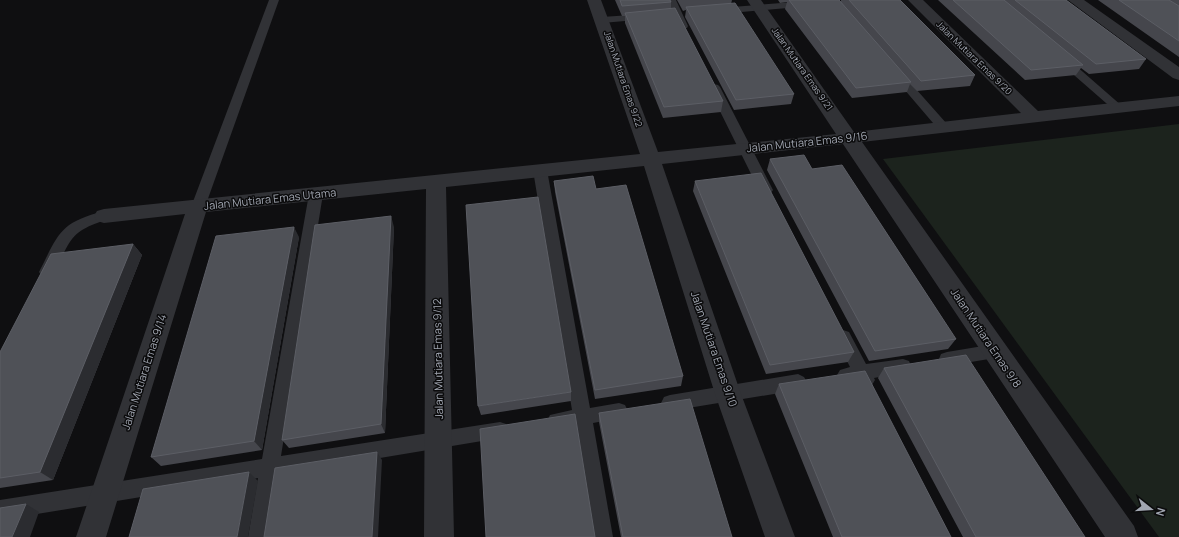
<svg xmlns="http://www.w3.org/2000/svg" width="1179" height="537" viewBox="0 0 1179 537" font-family="Manrope,sans-serif">
<rect width="100%" height="100%" fill="#0f0f11"/>
<path fill="#1c231d" d="M1179,124v413h-20l-276,-378z"/>
<g fill="none" stroke-linecap="round" stroke-linejoin="round">
<path fill="#313236" fill-rule="evenodd" d="M269,0h10l-74,207 -2,3 -5,2 -5,-2 -2,-3z
M666,0h10l12,26 -1,2h-8z
M807,1l5,3 -2,2 -91,8 -5,-3 5,-3z
M645,14l3,1 2,2 -2,2 -46,4 -5,-3 5,-3z
M1063,57l4,1 55,48 2,2 -2,2h-8l-55,-48 -1,-2z
M896,70l4,1 47,53 2,3 -2,3h-8l-47,-55 -2,-2z
M714,84l4,1 2,2 53,103 -2,3 -5,2 -5,-2 -2,-3 -51,-103 2,-2z
M540,166l5,1 2,3 43,238 29,-5 6,2 3,6 -3,6 -32,6 20,114h-20l-18,-111 -19,3 -6,-2 -3,-6 3,-6 22,-5 -39,-240 2,-3z
M316,189l5,2 2,3 -42,262 219,-34 6,2 3,6 -3,6 -6,2 -222,37 -10,62h-20l10,-59 -258,42v-20l262,-41 47,-265 2,-3z
M104,211l5,2 2,3 -2,3c-43,13 -37,22 -57,57l-5,2 -5,-2 -3,-4c20,-39 20,-49 65,-61z
M843,330l6,2 17,32 37,-5 6,2 2,5 -2,5 -35,7 1,2 -3,5 -6,2 -6,-2 -3,-4 -11,1 -6,-2 -3,-5 3,-5 10,-3 -15,-30 2,-5z
M995,344l6,2 2,5 -2,5 -6,2 -48,8 -6,-2 -2,-5 2,-5 6,-2z
M798,374l6,3 3,5 -3,5 -6,3 -128,21 -6,-2 -3,-6 3,-6 6,-2z"/>
<path fill="#313236" fill-rule="evenodd" d="M587,0h14l57,152 178,-18 -89,-134h14l93,132 167,-19 -113,-113h15l115,111 141,-15v10l-317,36 272,384 4,11h-33l-262,-393 -181,20 79,230 54,143h-30l-50,-143 -71,-228 -198,21 8,350h-30l2,-348 -220,23 -100,325h-30l109,-323 -81,9 -7,-2 -3,-5 3,-5 7,-2 536,-55z
M1068,0h16l95,67v13l-6,-2z"/>
</g>
<path fill="#45464c" d="M615,0h55l1,2v7l52,92 -2,11 -58,6 -38,-95v-7h-3z
M677,0h55l-1,4 63,90 -3,10 -57,6 -49,-93 1,-7 -3,1z
M778,0h61l2,2v-2h59l75,75 -5,11 -53,5 -7,-7 -3,8 -55,6 -67,-89 2,-7 -7,1z
M938,0h128l80,59 -7,10 -50,5 -8,-6 -5,7 -51,5z
M1098,0h81v57z
M770,159l42,10 144,170 -8,10 -79,12 -102,-191z
M554,181l42,8 87,187 -2,10 -86,13 -40,-207z
M695,181l159,171 -6,10 -82,12 -73,-183z
M394,227l-9,206 -96,15 -7,-8z
M299,237l-37,213 -101,16 -10,-9z
M133,244l9,11 -89,225 -53,8v-136z
M884,368l201,169h-122l-85,-159z
M779,384l172,153h-118l-58,-143z
M571,392v9l-90,14 -3,-9z
M599,413l133,124h-111l-22,-115z"/>
<path fill="#2b2c30" d="M391,216l3,11 -9,206 -4,-9z
M294,227l5,10 -37,213 -8,-9z
M133,244l9,11 -89,225 -13,-8z
M377,452l5,8 -4,77h-6z
M249,472l9,9 -10,56h-11z
M26,504l13,8 -9,25h-18z"/>
<path fill="#4f5157" stroke="#5c5e65" d="M620,0h50l1,2 -49,4z
M789,0h50l72,82 -55,6z
M849,0h51l75,75 -54,6z
M953,0h51l79,65 -52,5z
M1015,0h51l80,59 -50,5z
M1119,0h50l10,6v35z
M735,3l59,91 -58,6 -50,-93z
M675,8l48,93 -59,6 -39,-94z
M804,155l8,14 30,-4 114,174 -81,12 -105,-192z
M761,173l93,179 -84,13 -75,-184z
M593,176l3,13 30,-4 57,191 -88,14 -41,-209z
M538,197l33,195 -93,14 -12,-201z
M391,216l-10,208 -99,16 33,-215z
M294,227l-40,214 -103,16 65,-221z
M133,244l-93,228 -40,6v-126l51,-98z
M966,355l119,182h-109l-92,-169z
M865,371l86,166h-109l-63,-153z
M690,399l42,138h-109l-24,-124z
M575,414l20,123h-109l-6,-108z
M377,452l-5,85h-108l11,-69z
M249,472l-12,65h-108l14,-48z
M26,504l-14,33h-12v-29z"/>
<g text-anchor="middle" stroke-width="3" stroke-linejoin="round" paint-order="stroke">
<g font-size="9" fill="#a1a6b1" stroke="#0b0b0c">
<text transform="translate(974 58) rotate(44)" y="3">Jalan Mutiara Emas 9/20</text>
<text transform="translate(802 69) rotate(55)" y="3">Jalan Mutiara Emas 9/21</text>
<text transform="translate(623 79) rotate(71)" y="3">Jalan Mutiara Emas 9/22</text>
</g>
<g font-size="11" fill="#a1a6b1" stroke="#0b0b0c">
<text transform="translate(807 142) rotate(-6)" y="4">Jalan Mutiara Emas 9/16</text>
<text transform="translate(270 199) rotate(-6)" y="4">Jalan Mutiara Emas Utama</text>
<text transform="translate(986 338) rotate(56)" y="4">Jalan Mutiara Emas 9/8</text>
<text transform="translate(714 349) rotate(71)" y="4">Jalan Mutiara Emas 9/10</text>
<text transform="translate(438 359) rotate(-91)" y="4">Jalan Mutiara Emas 9/12</text>
<text transform="translate(144 372) rotate(-72)" y="4">Jalan Mutiara Emas 9/14</text>
</g>
</g>
<g transform="translate(1151 509) rotate(107)" stroke="#0b0b0c" stroke-width="3" paint-order="stroke">
<path d="M0-3L7 15L0 10L-7 15Z" fill="#a1a6b1"/>
<text y="-6" font-size="11" font-weight="bold" text-anchor="middle" fill="#a1a6b1">N</text>
</g>
</svg>
